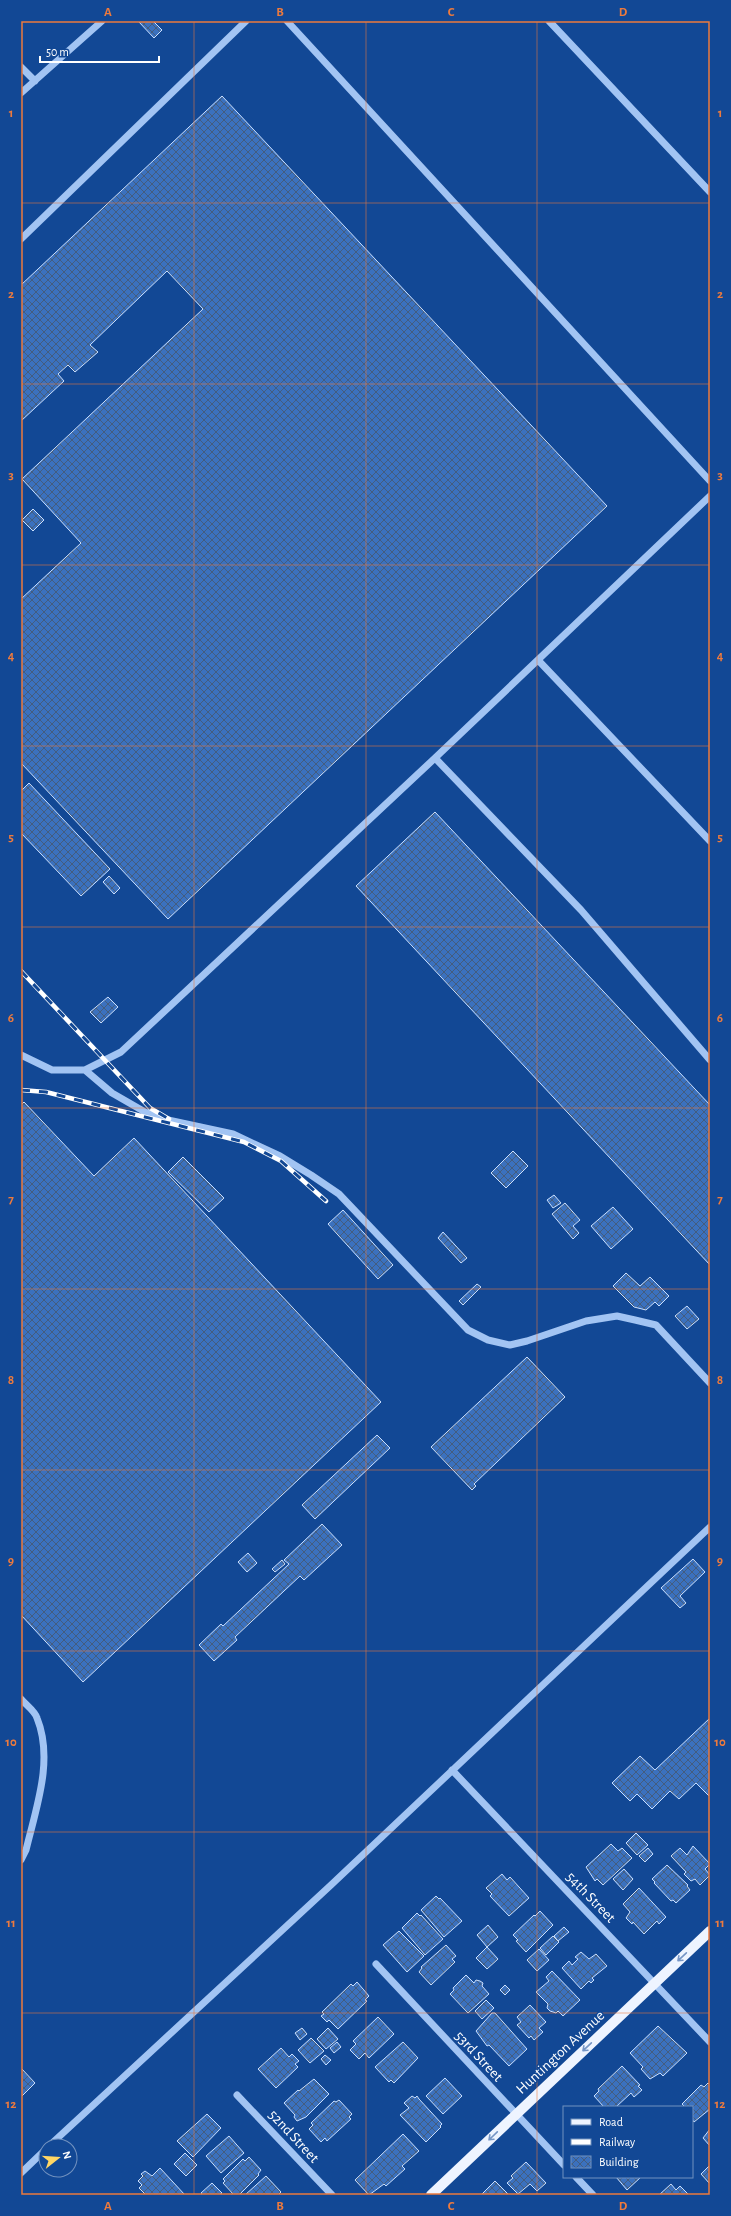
<svg xmlns="http://www.w3.org/2000/svg" width="731" height="2216" viewBox="0 0 731 2216" font-family="'Alegreya Sans',sans-serif">
<defs>
<pattern id="building-cross-hatch" width="8" height="8" patternUnits="userSpaceOnUse"><rect width="8" height="8" fill="#3b71be"/><path d="M0 0l8 8M0 8l8-8" fill="none" stroke="#445d7f"/></pattern>
</defs>
<rect width="100%" height="100%" fill="#124895"/>
<path fill="url(#building-cross-hatch)" stroke="#cadffd" d="M138,21h15l9,9 -8,8z
M222,96l385,410 -439,413 -147,-156v-164l60,-56 -59,-64 181,-170 -36,-38 -77,74 8,7 -23,20 -7,-7 -10,9 6,7 -43,40v-136z
M33,509l11,11 -11,11 -11,-11z
M29,783l81,86 -29,27 -60,-63v-42z
M435,812l275,293v160l-354,-379z
M109,876l11,12 -6,6 -11,-12z
M108,997l10,10 -17,16 -11,-11z
M24,1102l70,74 40,-38 247,264 -298,280 -62,-67v-510z
M513,1151l15,15 -22,22 -15,-15z
M183,1157l41,41 -15,14 -41,-40z
M554,1195l7,8 -8,5 -6,-8z
M565,1203l15,17 -7,6 6,7 -6,6 -21,-25z
M613,1207l20,22 -22,20 -20,-23z
M343,1210l50,55 -15,14 -50,-55z
M443,1232l24,26 -6,5 -23,-25z
M626,1273l14,13 10,-9 19,19 -10,10 -4,-4 -9,8 -12,-3 -21,-21z
M477,1284l4,3 -18,18 -4,-4z
M687,1306l12,13 -12,10 -12,-13z
M527,1357l38,40 -91,87 2,2 -4,4 -41,-43z
M377,1435l13,13 -75,71 -13,-14z
M322,1524l20,21 -38,35 -4,-4 -65,61 2,3 -23,21 -15,-16 22,-21 2,2 66,-62 -5,-4z
M248,1553l9,10 -10,9 -9,-10z
M693,1559l12,13 -25,24 6,7 -6,5 -19,-20z
M282,1560l3,4 -10,8 -3,-3z
M710,1718v79l-14,-14 -17,16 -9,-8 -18,18 -15,-15 -7,7 -18,-18 28,-27 15,14z
M636,1833l12,12 -11,10 -11,-12z
M611,1844l7,7 4,-3 10,10 -29,27 -6,-6 -2,2 -9,-14z
M693,1846l17,18 -5,5 5,6 -10,10 -5,-6 -4,2 -7,-7 2,-2 -15,-16 9,-8 7,7z
M648,1848l5,6 -8,8 -6,-6z
M667,1865l21,20 -1,1 3,4 -14,13 -3,-3 -2,1 -17,-18 1,-1 -3,-3z
M624,1869l9,10 -10,11 -10,-11z
M502,1874l5,6 3,-3 19,21 -20,18 -19,-20 2,-2 -6,-6z
M639,1888l27,29 -7,7 -2,-3 -13,13 -11,-12 -1,2 -6,-6 4,-6 -7,-8z
M436,1896l3,3 1,-1 22,23 -18,16 -23,-27z
M540,1911l13,14 -27,27 -10,-11 2,-1 -5,-5 21,-20 1,1z
M417,1913l3,3 1,-1 22,24 -18,16 -23,-27z
M488,1925l10,12 -11,10 -10,-12z
M564,1927l5,5 -11,9 -4,-5z
M399,1931l25,25 -17,16 -24,-27z
M553,1936l6,6 -13,13 -6,-7z
M446,1945l10,11 -4,3 3,3 -24,23 -12,-13 3,-4 -1,-1z
M487,1947l11,12 -11,10 -11,-11z
M539,1949l10,11 -12,11 -10,-11z
M581,1952l8,7 7,-5 11,12 -15,12 2,2 -3,3 -2,-2 -8,8 -19,-21 7,-7 3,4 6,-6 -3,-2z
M552,1971l28,29 -17,16 -5,-5 -2,2 -6,-2 -3,-3 1,-4 -12,-12 13,-11 -3,-4z
M466,1975l8,8 2,-3 4,1 3,2 -1,3 7,8 -21,19 -18,-19 4,-4 -1,-2z
M357,1982l12,14 -4,4 2,1 -29,28 -9,-9 -2,2 -6,-6 3,-2 -2,-2 29,-28 2,2z
M505,1985l5,5 -5,5 -5,-5z
M486,2000l8,8 -12,11 -7,-8z
M530,2005l16,17 -7,6 4,4 -9,8 -3,-4 -2,2 -12,-13 4,-3 -4,-5z
M492,2013h3l32,36 -18,17 -20,-21 -2,1 -11,-15z
M378,2017l16,17 -25,24 -4,-5 -6,6 -9,-9 6,-6 -3,-3z
M658,2026l29,27 -24,23 -3,-3 -10,6 -9,-10 2,-2 -13,-14z
M302,2028l5,6 -7,6 -5,-7z
M328,2028l10,11 -12,10 -9,-10z
M311,2038l13,13 -14,12 -12,-13z
M337,2042l4,5 -7,6 -4,-5z
M403,2042l15,16 -24,25 -3,-3 -2,2 -14,-15z
M281,2048l8,9 3,-3 7,7 -4,3 3,3 -22,21 -18,-19z
M325,2055l6,5 -5,5 -5,-6z
M622,2066l18,19 -2,1 4,4 -8,7 -3,-4 -15,14h-12l-10,-11 5,-5 -1,-2z
M21,2068l14,15 -14,14z
M445,2078l17,18 -19,18 -17,-18z
M314,2079l15,15 -23,23 -9,4 -3,-4 1,-2 -11,-12 14,-13 1,1z
M708,2083l2,2v24l-16,13 -2,-3v-12h-7l-3,-3 19,-19 3,2z
M412,2096l3,2 2,-2 2,3 23,25 -2,2 1,1 -15,15 -26,-27 9,-7 -5,-5z
M339,2100l13,14 -3,3 2,2 -24,22 -2,-3 -4,4 -12,-13 4,-4 -2,-2 23,-22 2,1z
M207,2114l14,14 -28,29 -16,-16z
M710,2129v17l-7,-8z
M403,2134l16,17 -17,15 3,3 -19,17 -2,-2 -15,11 -14,-15z
M229,2136l15,17 -23,20 -15,-17z
M185,2153l12,12 -11,11 -12,-12z
M249,2157l12,13 -3,4 1,1 -20,20h-5l-11,-12 2,-2 -2,-2 20,-20 2,2z
M526,2162l20,21 -9,8 -7,-7 -12,10 -11,-11 6,-5 -2,-2z
M710,2165v19l-9,-10z
M160,2168l25,27h-39l-7,-7 3,-3 -4,-4 5,-5 -2,-2 4,-3 7,5z
M266,2176l15,16 -3,3h-33z
M616,2177h25l-14,13z
M495,2181l14,14h-28z
M212,2183l10,10 -3,2h-16l-2,-2z
M671,2184l5,6 4,-4 9,9h-30z"/>
<g fill="none" stroke-linecap="round" stroke-linejoin="round">
<path stroke="#a2c4f3" stroke-width="7" d="M287,21l423,460
M549,21l161,171
M21,67l14,14
M21,93l81,-72
M21,239l225,-218
M538,660l172,181
M435,758l146,152 129,150
M21,1055l31,15h33l36,-18 314,-294 275,-262
M85,1070l27,23 33,19 23,8 65,14 47,22 31,19 28,19 129,136 20,10 22,5 17,-4 59,-20 31,-5 18,4 21,5 54,58
M21,1699c5,6 14,12 16,19 17,42 -1,90 -11,132l-5,10
M452,1770l258,272
M376,1964l188,201
M237,2095l95,100
M49,2146l282,-261 379,-358
M21,2173l25,-24
M576,2177l17,18"/>
<path stroke="#eef4ff" stroke-width="10" d="M431,2195l279,-264"/>
<defs>
<path id="rail" d="M21,971l129,137 19,11
M21,1090l25,2 198,50 37,19 45,40"/>
</defs>
<use href="#rail" stroke="#fff" stroke-width="4.5"/>
<use href="#rail" stroke="#124895" stroke-width="3" stroke-dasharray="9" stroke-linecap="butt"/>
</g>
<defs><path id="oneway-shaft" d="M-6 0H5M1.5-3L5.5 0L1.5 3" fill="none" stroke-width="1.6" stroke-linecap="round" stroke-linejoin="round"/></defs>
<g stroke="#7595c5">
<use href="#oneway-shaft" transform="translate(682 1957) rotate(137)"/>
<use href="#oneway-shaft" transform="translate(587 2047) rotate(137)"/>
<use href="#oneway-shaft" transform="translate(493 2136) rotate(136)"/>
</g>
<path fill="none" stroke="#ed7a3d" stroke-width="1" stroke-opacity="0.55" d="M194,21v2174M366,21v2174M537,21v2174M21,203h689M21,384h689M21,565h689M21,746h689M21,927h689M21,1108h689M21,1289h689M21,1470h689M21,1651h689M21,1832h689M21,2013h689"/>
<g text-anchor="middle" stroke-width="3" stroke-linejoin="round" paint-order="stroke">
<g font-size="15" fill="#fff" stroke="#124895">
<text transform="translate(591 1897) rotate(46)" y="5">54th Street</text>
<text transform="translate(560 2052) rotate(-43)" y="5">Huntington Avenue</text>
<text transform="translate(479 2056) rotate(47)" y="5">53rd Street</text>
<text transform="translate(294 2136) rotate(47)" y="5">52nd Street</text>
</g>
</g>
<rect width="731" height="2216" fill="none" stroke="#124895" stroke-width="44"/>
<rect x="563" y="2106" width="130" height="72" fill="#124895" stroke="#7191bf"/>
<rect x="571" y="2119" width="20" height="6" fill="#eef4ff" stroke="#7191bf"/>
<text x="599" y="2126" font-size="12" fill="#ffffff">Road</text>
<rect x="571" y="2139" width="20" height="6" fill="#ffffff" stroke="#7191bf"/>
<text x="599" y="2146" font-size="12" fill="#ffffff">Railway</text>
<rect x="571" y="2156" width="20" height="12" fill="url(#building-cross-hatch)" stroke="#7191bf"/>
<text x="599" y="2166" font-size="12" fill="#ffffff">Building</text>
<g transform="translate(58 2158) rotate(73)"><circle r="19" fill="#124895" stroke="#7191bf"/>
<path d="M0-3L7 15L0 10L-7 15Z" fill="#ffd664"/>
<text y="-6" font-size="11" font-weight="bold" text-anchor="middle" fill="#ffffff">N</text>
</g>
<path d="M40 56v6h119v-6" fill="none" stroke="#ffffff" stroke-width="2"/>
<text x="46" y="56" font-size="12" fill="#ffffff" stroke="#124895" stroke-width="3" paint-order="stroke">50 m</text>
<rect x="22" y="22" width="687" height="2172" fill="none" stroke="#ed7a3d" stroke-width="1.5"/>
<g font-size="13" text-anchor="middle" font-weight="bold" fill="#ed7a3d">
<text x="108" y="16">A</text>
<text x="280" y="16">B</text>
<text x="451" y="16">C</text>
<text x="623" y="16">D</text>
<text x="11" y="117">1</text>
<text x="720" y="117">1</text>
<text x="11" y="298">2</text>
<text x="720" y="298">2</text>
<text x="11" y="479">3</text>
<text x="720" y="479">3</text>
<text x="11" y="660">4</text>
<text x="720" y="660">4</text>
<text x="11" y="841">5</text>
<text x="720" y="841">5</text>
<text x="11" y="1022">6</text>
<text x="720" y="1022">6</text>
<text x="11" y="1203">7</text>
<text x="720" y="1203">7</text>
<text x="11" y="1384">8</text>
<text x="720" y="1384">8</text>
<text x="11" y="1565">9</text>
<text x="720" y="1565">9</text>
<text x="11" y="1746">10</text>
<text x="720" y="1746">10</text>
<text x="11" y="1927">11</text>
<text x="720" y="1927">11</text>
<text x="11" y="2108">12</text>
<text x="720" y="2108">12</text>
<text x="108" y="2210">A</text>
<text x="280" y="2210">B</text>
<text x="451" y="2210">C</text>
<text x="623" y="2210">D</text>
</g>
</svg>
